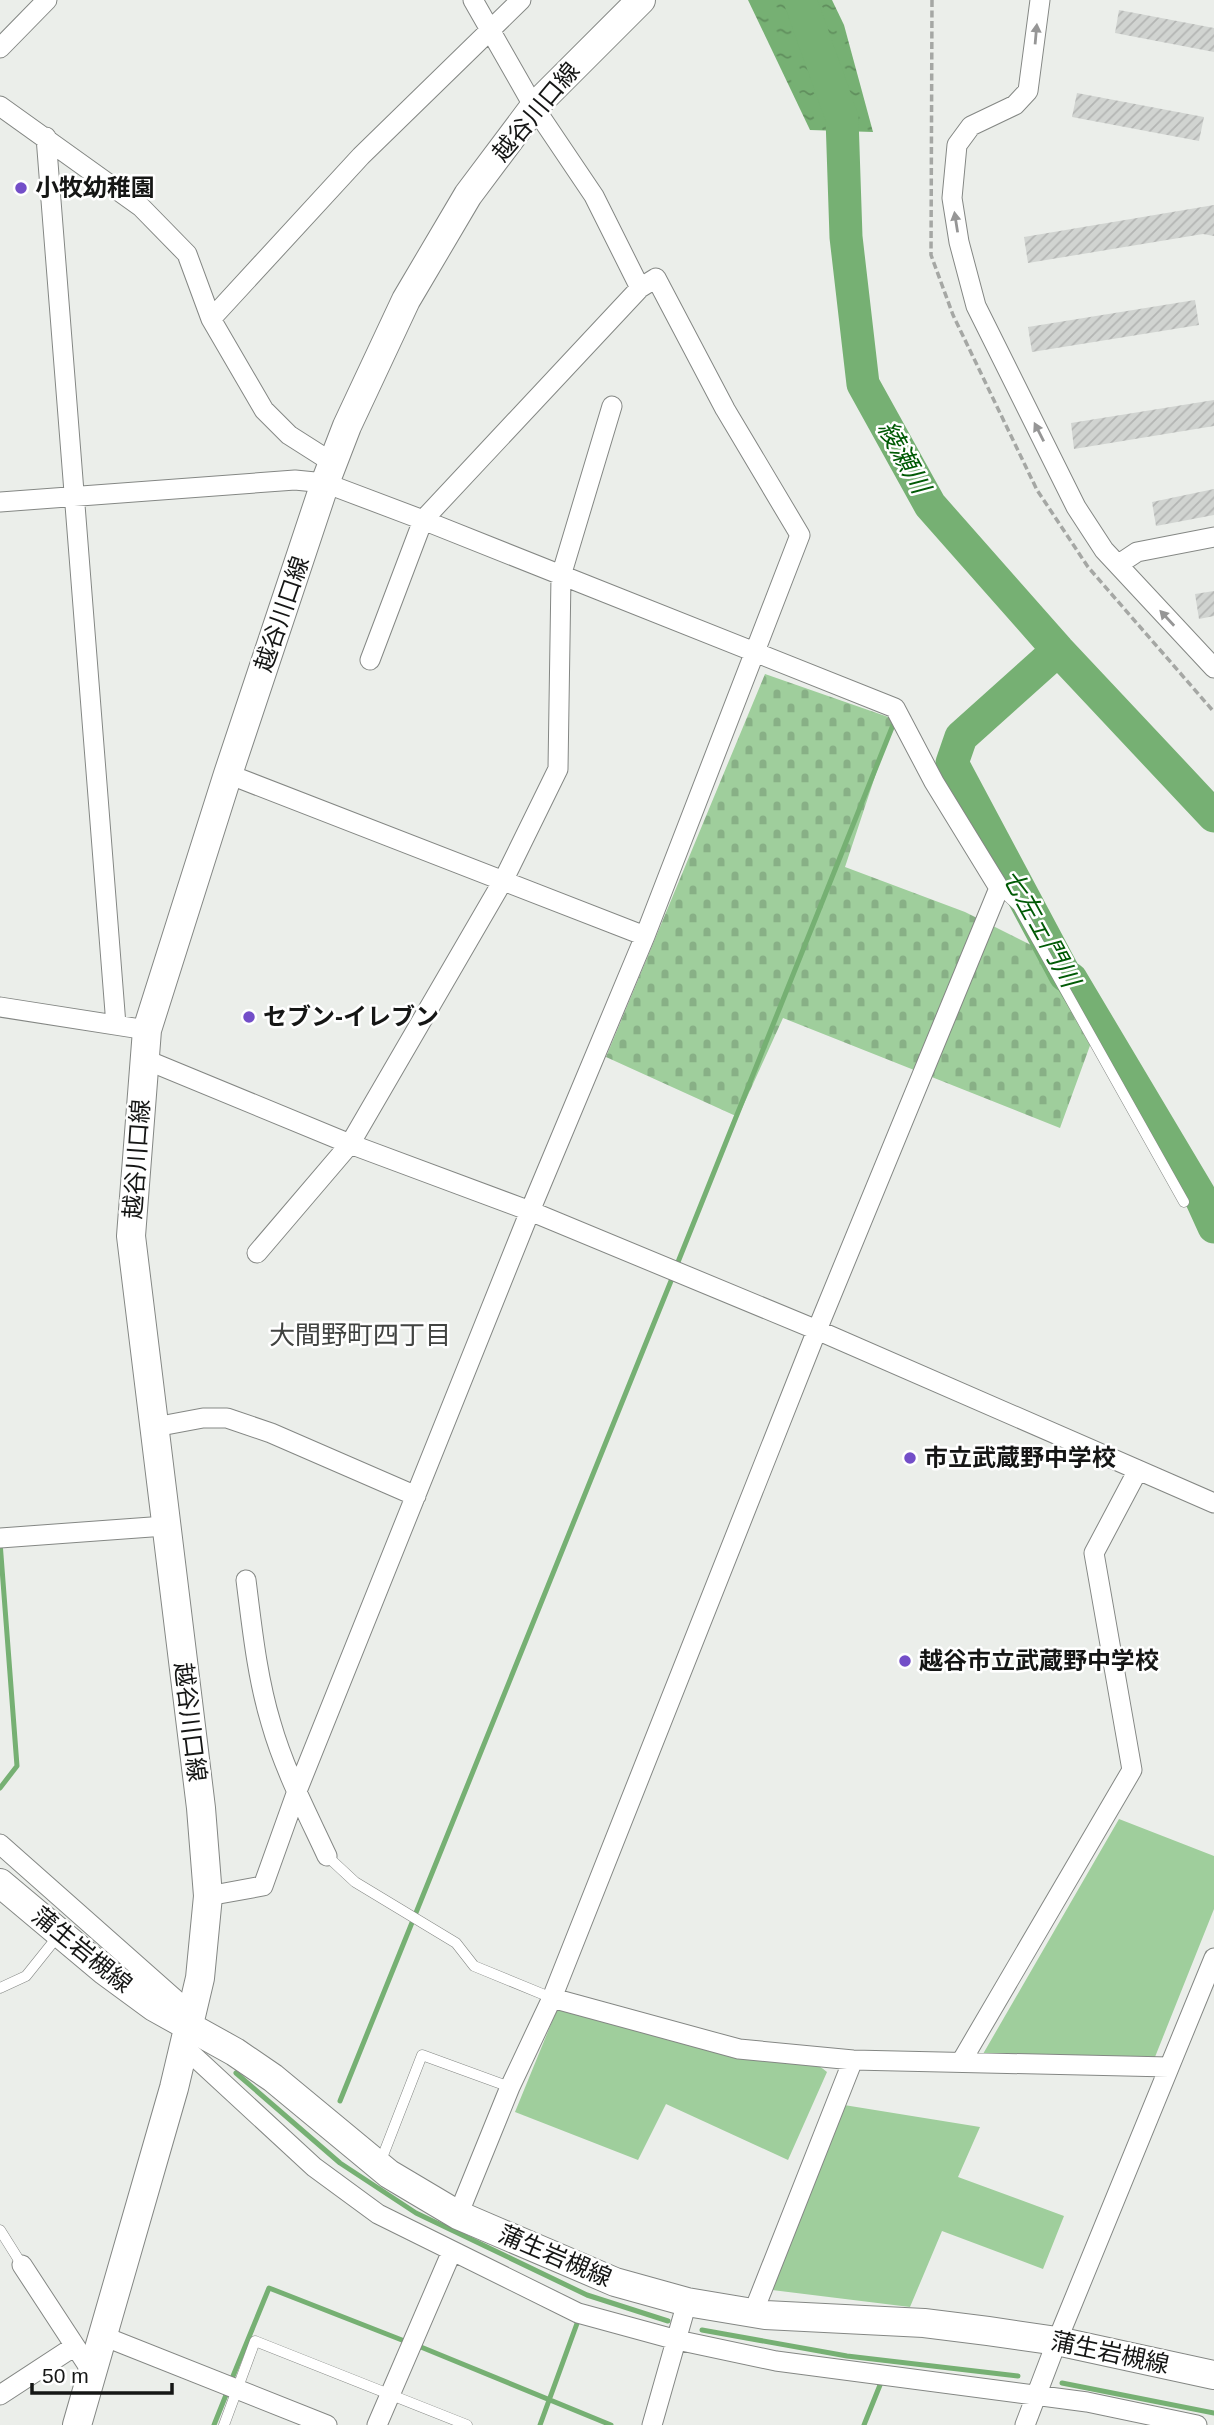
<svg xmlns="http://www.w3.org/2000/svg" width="1214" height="2425" viewBox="0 0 1214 2425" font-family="Arial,'Noto Sans JP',sans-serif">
<defs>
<pattern id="cemetery-stones" width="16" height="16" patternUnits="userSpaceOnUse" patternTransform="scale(1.75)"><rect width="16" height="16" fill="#9fce9c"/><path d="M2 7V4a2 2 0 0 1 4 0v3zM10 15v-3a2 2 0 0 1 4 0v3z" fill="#88b086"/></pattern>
<pattern id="water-ripples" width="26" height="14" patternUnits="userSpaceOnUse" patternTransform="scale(1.75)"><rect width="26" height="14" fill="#76b073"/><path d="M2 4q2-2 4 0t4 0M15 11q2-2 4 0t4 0" fill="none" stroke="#608e5d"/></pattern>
<pattern id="building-hatch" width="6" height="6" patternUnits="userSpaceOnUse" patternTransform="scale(1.75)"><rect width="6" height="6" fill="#d1d4d1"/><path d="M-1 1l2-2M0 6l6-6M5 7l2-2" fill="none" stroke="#b3b5b3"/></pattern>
</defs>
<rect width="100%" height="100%" fill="#ebeeea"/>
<path fill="#9fce9c" d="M1119,1819l95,37v53l-59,148 -172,-3z
M558,2007c66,20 133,43 203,50 25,3 46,-2 66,15l-39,88 -122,-56 -28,56 -123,-48z
M844,2105l136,22 -22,50 106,39 -21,53 -101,-38 -32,76 -138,-17z"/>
<path fill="url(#cemetery-stones)" d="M765,674l129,45 -49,148 120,45 72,36 55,92 -32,88 -277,-110 -45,99 -132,-60z"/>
<path fill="url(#water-ripples)" d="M748,0h84l12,25 29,107 -63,-2z"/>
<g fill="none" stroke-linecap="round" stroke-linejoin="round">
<path stroke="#76b073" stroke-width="5" d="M676,1267l219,-547
M0,1788l17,-22 -17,-224
M236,2073l104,90 76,50 171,82 81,26
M340,2101l333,-825
M702,2330l145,26 171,20
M416,2345l195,80
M231,2381l38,-93 138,54
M1062,2383l152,30
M214,2425l14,-35
M540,2425l39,-107
M864,2425l18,-45"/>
<path stroke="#76b073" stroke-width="33" d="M800,0l42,118 4,119 17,147 67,121 128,145 156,166
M1058,650l-97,87 -9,26 113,212 6,4 128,215 15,33"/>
</g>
<path fill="url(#building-hatch)" d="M1119,10l95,18v24l-99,-19z
M1077,93l127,24 -5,24 -127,-24z
M1214,205v31l-11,-2 -175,29 -4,-26z
M1195,300l4,25 -167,27 -4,-25z
M1214,400v26l-140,23 -3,-26z
M1214,489v26l-58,11 -4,-24z
M1214,591v25l-15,3 -4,-25z"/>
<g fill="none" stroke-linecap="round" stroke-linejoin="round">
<defs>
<path id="service" d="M999,888l19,18 166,296
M327,1856l28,26 101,61 18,23 78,32
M0,1988l26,-12 32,-40
M380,2163l42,-108 88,32
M0,2230l22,35
M224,2425l31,-84 212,84"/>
<path id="minor" d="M473,0l61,107 60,89 46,92
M1040,0l-12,91 -13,14 -44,21 -14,19 -5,53 7,44 17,64 100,201 28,43 110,118
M0,48l47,-48
M0,106l141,101 46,47 24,65 53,91 25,25 44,28
M46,137l70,888
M211,319l150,-163 160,-156
M0,502l295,-22 30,3 98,37 472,188 39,74 65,106 -182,442 -265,668 -42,89 -52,128
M1119,564l18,-12 77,-15
M228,774l417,162
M0,1007l147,23
M144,1059l206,85 180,67 287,119 397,173
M257,1253l93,-109 154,-265 54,-110 3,-193 51,-170
M155,1427l48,-9h24l44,15 145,63
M0,1538l165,-12
M246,1580c6,47 11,97 25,143 13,46 36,90 56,133
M0,1844l192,170
M208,1896l55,-10 34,-95 233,-580 115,-275 155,-401 -75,-126 -69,-131 -16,10 -217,232 -53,140
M552,1998l187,51 114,11 316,7
M184,2047l130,120 64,47 200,99 99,27 99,21 311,41 110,23
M961,2062l171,-292 -38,-217 44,-83
M22,2265l70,107
M753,2313l100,-253
M103,2336l224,89
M0,2395l75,-49
M377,2425l75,-174
M652,2425l35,-123
M1025,2425l32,-84 157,-383"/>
<path id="secondary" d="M0,1883l105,88 49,36 81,45 38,26 116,96 69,41 157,67 72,20 78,13 159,8 64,8 69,10 157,34
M77,2425l97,-337 26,-110 8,-82 -7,-88 -70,-572 16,-206 81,-256 97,-291 22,-57 59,-126 62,-105 66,-88 107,-107"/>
</defs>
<use href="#service" stroke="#848784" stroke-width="11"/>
<use href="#minor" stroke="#848784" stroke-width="21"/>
<use href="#secondary" stroke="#848784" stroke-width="30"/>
<path stroke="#a5a7a4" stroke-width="3.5" stroke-dasharray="7 3.5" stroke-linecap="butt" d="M932,0l-1,255 22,60 84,175 51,77 126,145"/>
<use href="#service" stroke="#fff" stroke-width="10"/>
<use href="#minor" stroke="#fff" stroke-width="19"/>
<use href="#secondary" stroke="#fff" stroke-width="28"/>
</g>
<defs><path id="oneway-solid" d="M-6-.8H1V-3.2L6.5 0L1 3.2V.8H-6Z" transform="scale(1.75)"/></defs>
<g fill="#969696">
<use href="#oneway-solid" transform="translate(1036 34) rotate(-85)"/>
<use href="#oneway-solid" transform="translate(956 222) rotate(-99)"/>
<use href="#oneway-solid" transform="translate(1039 432) rotate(-117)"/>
<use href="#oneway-solid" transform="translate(1167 618) rotate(-133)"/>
</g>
<g fill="#734ec8" stroke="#fff" stroke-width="2.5">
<circle cx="21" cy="188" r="7"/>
<circle cx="249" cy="1017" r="7"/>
<circle cx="910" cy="1458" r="7"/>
<circle cx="905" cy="1661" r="7"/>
</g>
<g text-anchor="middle" stroke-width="5" stroke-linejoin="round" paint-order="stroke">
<g font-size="24" fill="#151615" stroke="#fff">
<text transform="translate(536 112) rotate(-50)" y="8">越谷川口線</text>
<text transform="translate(282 614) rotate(-71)" y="8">越谷川口線</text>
<text transform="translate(137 1159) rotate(-86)" y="8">越谷川口線</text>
<text transform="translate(190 1722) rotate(83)" y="8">越谷川口線</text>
<text transform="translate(82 1950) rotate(39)" y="8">蒲生岩槻線</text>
<text transform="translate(555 2256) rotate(23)" y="8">蒲生岩槻線</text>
<text transform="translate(1110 2353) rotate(12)" y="8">蒲生岩槻線</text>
</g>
<g font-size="24" font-weight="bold" fill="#151615" stroke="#fff" text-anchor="start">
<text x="35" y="196">小牧幼稚園</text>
<text x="263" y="1025">セブン-イレブン</text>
<text x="924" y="1466">市立武蔵野中学校</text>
<text x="919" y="1669">越谷市立武蔵野中学校</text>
</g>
<g font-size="26" font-style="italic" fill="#005a05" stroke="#fff">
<text transform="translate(904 457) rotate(61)" y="9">綾瀬川</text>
<text transform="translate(1041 928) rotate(61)" y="9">七左ェ門川</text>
</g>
<g font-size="26" fill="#414341" stroke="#fff">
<text x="360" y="1344">大間野町四丁目</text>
</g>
</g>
<path d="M32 2383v10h140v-10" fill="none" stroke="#151615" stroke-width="3.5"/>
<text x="42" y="2383" font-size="21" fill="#151615" stroke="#ffffff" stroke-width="5" paint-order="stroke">50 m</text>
</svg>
